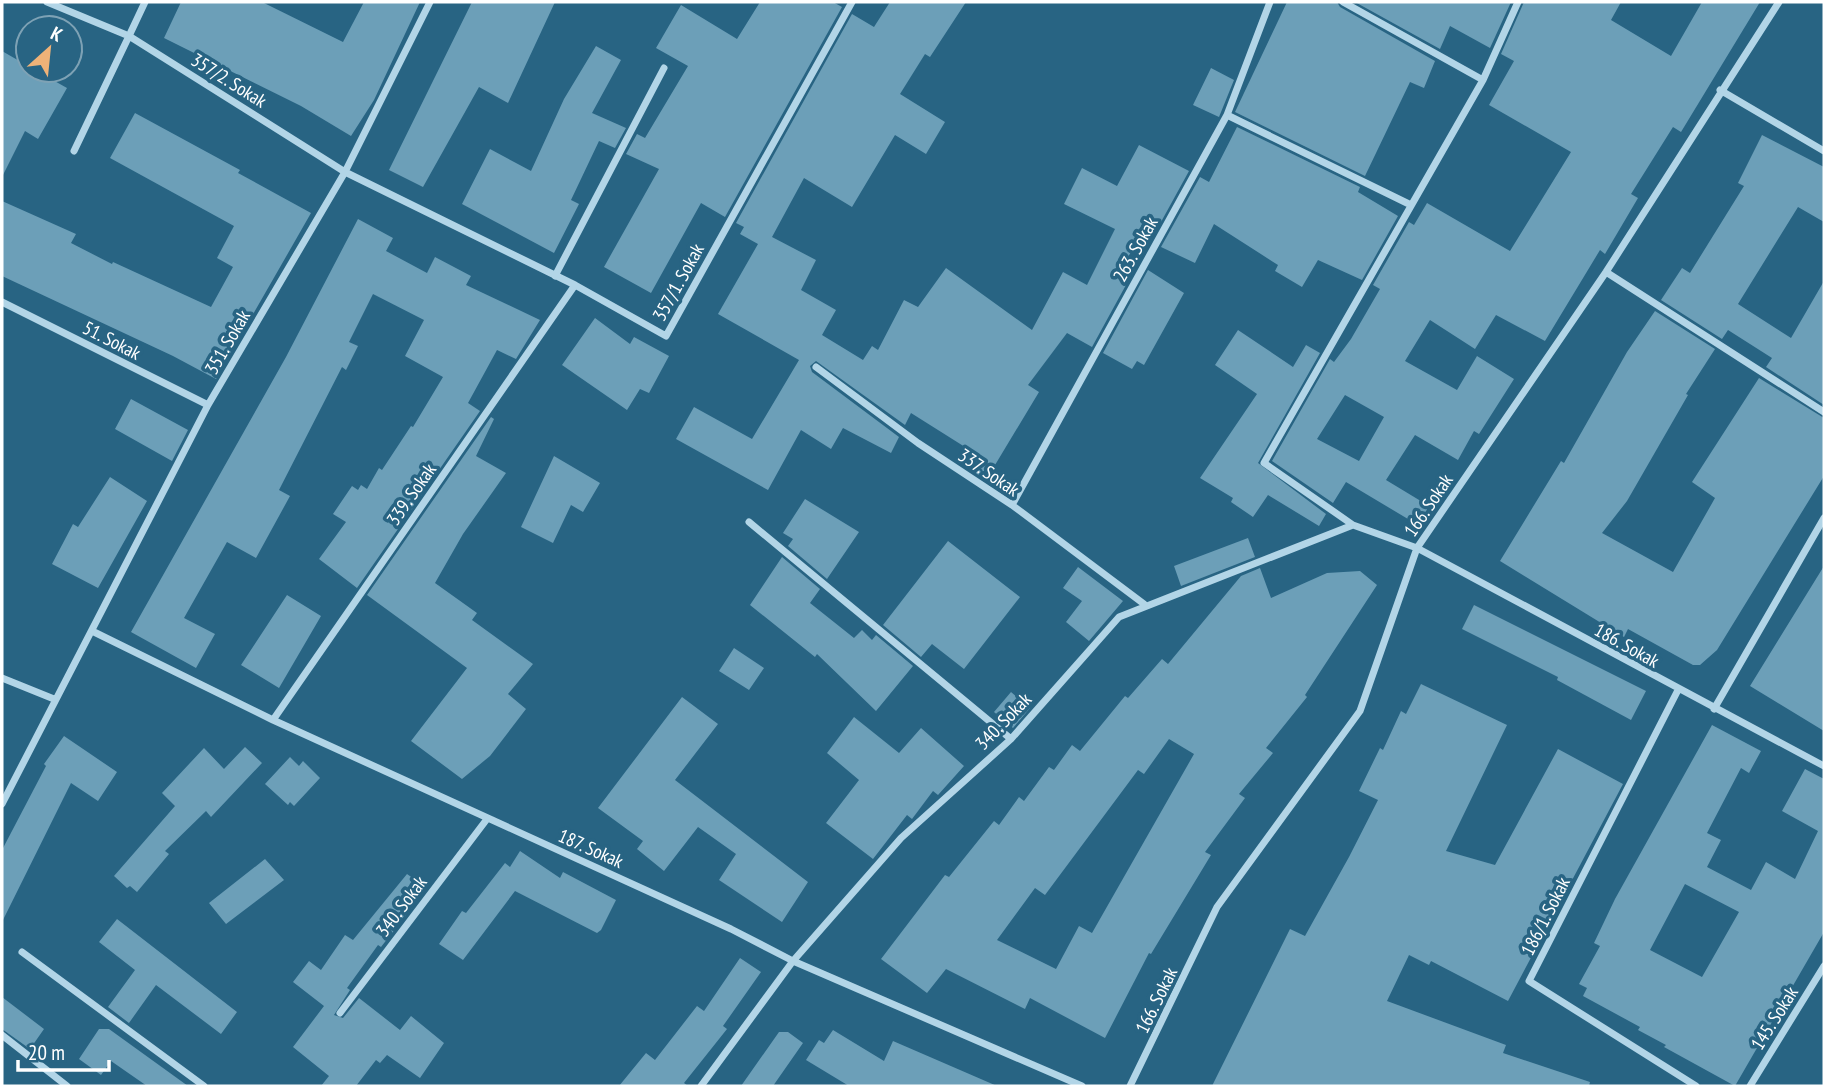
<svg xmlns="http://www.w3.org/2000/svg" width="1826" height="1088" viewBox="0 0 1826 1088" font-family="'PT Sans Narrow',sans-serif">
<rect width="100%" height="100%" fill="#286483"/>
<path fill="#6c9fb8" fill-rule="evenodd" d="M181,2h81l81,40 21,-40h56l-46,98 -23,36 -50,-30 -137,-68z
M472,2h83l-47,101 -29,-16 -56,100 -34,-17z
M760,2h73l9,5 -117,210 -24,-14 -50,90 -47,-26 55,-98 -33,-15 11,-20 8,4 43,-72 -32,-18 25,-43 56,34z
M890,2h76l-36,55 -5,-3 -25,40 45,28 -19,32 -31,-19 -43,72 -48,-29 -32,59 44,23 -15,30 35,20 -14,25 41,25 9,-14 6,4 26,-50 14,7 28,-39 86,62 31,-58 24,13 28,-56 -51,-25 18,-36 35,18 22,-41 50,26 -39,71 -10,-5 -12,20 10,6 -46,84 -25,-14 -39,52 11,7 -53,88 -29,-19 8,-14 -54,-34 -6,12 -89,-64 -6,5 2,6 87,65 -8,16 -48,-25 -12,21 -30,-19 -33,60 -92,-51 18,-32 58,32 47,-79 -81,-46 40,-70 -18,-10 4,-7 -8,-4 116,-209 22,13z
M1287,2h50l3,5 95,54 -11,27 -14,-6 -45,94 -130,-64z
M1355,2h156l-21,46 -40,-22 -10,23z
M1524,2h97l-10,18 60,36 31,-54h58l-79,130 -8,-5 -42,67 7,4 -33,56 -5,-4 -55,91 -49,-26 -21,34 -45,-29 -25,41 52,29 20,-34 37,23 -35,55 -5,-3 -16,29 -43,-25 -29,45 43,26 -11,19 -72,-43 -13,21 -61,-42 58,-102 4,3 17,-23 29,-50 -7,-4 36,-63 5,3 13,-22 83,48 61,-99 -82,-47 25,-44 -13,-7zM1345,395l39,22 -25,44 -42,-22z
M596,46l25,14 -29,53 34,15 -11,20 -16,-7 -28,59 8,4 -25,49 -92,-49 28,-55 41,22 33,-72z
M2,51l26,15v4h7l32,18 -29,51 -13,-8 -23,46z
M1211,68l23,12 -15,37 -26,-12z
M135,113l105,57 -2,3 73,40 -95,166 -43,-23 -171,-80v-75l74,33 -5,9 41,21 1,-2 98,45 22,-40 -16,-9 17,-32 -124,-68z
M1237,127l123,60 -2,5 40,24 -36,64 -44,-20 -16,27 -27,-16 3,-6 -64,-41 -19,39 -34,-16 39,-70 9,5z
M1762,135l62,32v55l-26,-15 -60,97 53,34 33,-57v124l-58,-38 6,-9 -44,-28 -6,9 -61,-39 21,-32 8,5 54,-87 -6,-3z
M358,219l35,19 -7,13 41,22 8,-16 36,19 -5,9 74,35 -24,39 -19,-9 -29,53 12,8 -123,177 -38,-29 27,-37 -13,-8 19,-28 6,4 3,-5 6,4 12,-21 3,2 29,-44 2,1 30,-50 -38,-21 19,-36 -51,-26 -24,48 9,4 -12,24 -4,-3 -63,123 11,6 -34,62 -29,-16 -43,76 31,16 -19,34 -65,-36 155,-275z
M1148,270l36,23 -40,72 -7,-4 -5,8 -29,-16z
M1655,311l60,38 -29,45 2,1 -61,106 -25,32 71,39 42,-74 -23,-16 67,-104 65,40v58l-107,174 -17,15h-7l-65,-36 -4,8 -124,-76 61,-100 3,2 63,-111z
M595,318l35,26 4,-7 35,19 -20,37 -9,-4 -13,21 -65,-45z
M1238,330l55,37 13,-22 14,8 -62,110 68,51 -7,12 -51,-31 -15,22 -22,-15 2,-4 -33,-20 57,-84 -42,-29z
M131,399l57,31 -16,31 -57,-32z
M491,417l3,2 -18,37 30,17 -43,61 -28,49 42,30 -5,7 61,44 -25,30 18,15 -36,47 -28,23 -51,-38 56,-73 -100,-73z
M554,456l46,27 -17,29 -12,-7 -18,38 -32,-16z
M110,477l37,24 -49,87 -46,-24 21,-40 5,3z
M805,499l54,33 -32,47 -39,-33 5,-7 -10,-6z
M1248,538l7,19 -74,29 -7,-20z
M948,541l72,56 -56,72 -32,-25 -11,13 -38,-32z
M782,557l38,32 -10,14 44,35 8,-8 10,10 4,-5 37,31 -37,45 -59,-57 -2,3 -65,-52z
M1824,566v165l-74,-45z
M1078,567l45,34 -34,40 -23,-19 16,-21 -19,-13z
M1260,568l11,30 56,-25 33,-2 17,14 -72,110 2,2 -41,51 7,5 -34,41 6,4 -40,54 6,3 -60,99 -2,-1 -44,85 -75,-40 -5,11 -79,-40 -19,24 -46,-34 64,-84 4,2 45,-56 5,4 20,-28 5,4 25,-34 5,3 18,-25 8,6 45,-55 3,2 34,-39 6,5 73,-88zM1169,739l25,15 -102,179 -13,-7 -23,43 -59,-29 38,-52 10,7 93,-125 6,4z
M287,595l34,21 -42,72 -38,-23z
M1474,605l172,86 -15,29 -74,-40 1,-3 -96,-48z
M734,648l30,20 -15,22 -30,-19z
M1421,684l86,41 -61,126 49,14 63,-116 65,35 -115,217 -77,-40 -2,4 -20,-10 -22,46 119,44 -3,8 87,29 -1,4h-377l78,-157 15,7 44,-79 29,-57 -19,-9 21,-43 3,2 18,-39 5,3z
M1011,692l19,16 -17,20 -19,-16z
M682,697l36,27 -43,56 133,102 -26,40 -63,-42 17,-26 -38,-27 -34,44 -27,-22 6,-8 -45,-33z
M854,717l45,36 22,-25 43,38 -26,29 -5,-4 -21,28 -5,-4 -34,44 -47,-36 33,-43 -32,-27z
M1712,725l49,26 -12,22 -8,-5 -34,65 14,7 -14,27 44,23 15,-28 29,17 23,-48 -36,-20 23,-42 19,10v153l-89,154 -71,-39 2,-2 -28,-15 2,-3 -57,-31 4,-8 -8,-4 21,-38 -6,-3 21,-44zM1685,884l54,28 -37,65 -52,-27z
M64,736l53,36 -19,29 -27,-18 -69,139v-72l44,-84 -2,-2z
M245,747l17,16 -51,54 -5,-6 -41,40 4,3 -32,38 -7,-6 -3,2 -13,-12 61,-70 -13,-13 42,-45 20,21z
M290,757l9,9 4,-5 17,17 -26,28 -4,-4 -2,3 -23,-21z
M520,851l40,27 3,-6 53,28 -15,30 -4,3 -82,-42 -52,69 -24,-16 23,-33 4,2 39,-50 5,4z
M265,859l19,21 -58,44 -17,-21z
M407,874l20,14 -46,59 -3,-2 -31,43 3,2 -16,25 9,3 16,-20 41,32 11,-14 33,27 -24,35 -33,-23 -7,8 -4,-3 -20,26h-35l8,-10 -36,-29 31,-41 -31,-24 16,-21 12,9 24,-35 8,5z
M117,919l120,93 -16,22 -65,-49 -27,38 -21,-16 27,-37 -36,-28z
M740,958l21,14 -38,54 4,3 -43,54 4,3h-69l27,-33 9,7 42,-54 7,5z
M2,997l42,32 -14,20 -28,-20z
M99,1029h10l79,57h-41l-36,-25 -10,14 -22,-16z
M833,1030l51,31 9,-20 104,45h-148l-43,-26 13,-20 5,3z
M779,1032h9l15,11 -30,43h-32z"/>
<g fill="none" stroke-linecap="round" stroke-linejoin="round">
<path stroke="#b2d5e7" stroke-width="7" d="M47,2l82,34 -55,115
M145,2l-16,34 216,136 230,113 91,51 186,-334
M1343,2l140,78
M1720,90l104,61
M1227,115l184,90
M1606,272l218,140
M555,276l109,-208
M2,302l206,103
M816,367l102,76 94,62 132,99
M1012,505l215,-390 43,-113
M749,522l262,217
M1353,525l-89,-62 219,-383 35,-78
M92,631l181,89 458,209 62,32 289,125
M2,678l52,21
M1678,690l-149,291 167,105
M1714,709l110,-191
M273,720l302,-435
M2,804l206,-399 137,-233 85,-170
M22,952l182,134
M340,1013l147,-194
M2,1035l65,51
M701,1086l92,-125 108,-123 110,-99 108,-122 234,-92 64,23 407,218
M1130,1086l87,-179 143,-196 57,-163 189,-276 173,-270
M1750,1086l74,-120"/>
</g>
<g text-anchor="middle" stroke-width="7" stroke-linejoin="round" paint-order="stroke">
<g font-size="19" fill="#fff" stroke="#286483">
<text transform="translate(229 80) rotate(32)" y="7">357/2. Sokak</text>
<text transform="translate(1135 249) rotate(-61)" y="7">263. Sokak</text>
<text transform="translate(678 282) rotate(-61)" y="7">357/1. Sokak</text>
<text transform="translate(112 340) rotate(27)" y="7">51. Sokak</text>
<text transform="translate(227 342) rotate(-60)" y="7">351. Sokak</text>
<text transform="translate(989 472) rotate(34)" y="7">337. Sokak</text>
<text transform="translate(411 494) rotate(-55)" y="7">339. Sokak</text>
<text transform="translate(1428 505) rotate(-56)" y="7">166. Sokak</text>
<text transform="translate(1627 645) rotate(29)" y="7">186. Sokak</text>
<text transform="translate(1003 721) rotate(-46)" y="7">340. Sokak</text>
<text transform="translate(591 848) rotate(24)" y="7">187. Sokak</text>
<text transform="translate(401 906) rotate(-53)" y="7">340. Sokak</text>
<text transform="translate(1545 916) rotate(-63)" y="7">186/1. Sokak</text>
<text transform="translate(1156 1000) rotate(-64)" y="7">166. Sokak</text>
<text transform="translate(1774 1018) rotate(-58)" y="7">145. Sokak</text>
</g>
</g>
<rect width="1826" height="1088" fill="none" stroke="#ffffff" stroke-width="7"/>
<g transform="translate(49 49) rotate(27)"><circle r="33" fill="#286483" stroke="#7ea2b5" stroke-width="2"/>
<path d="M0-5L12 26L0 18L-12 26Z" fill="#eeb278"/>
<text y="-10" font-size="19" font-weight="bold" text-anchor="middle" fill="#ffffff">K</text>
</g>
<path d="M18 1060v10h91v-10" fill="none" stroke="#ffffff" stroke-width="3.5"/>
<text x="28" y="1060" font-size="21" fill="#ffffff" stroke="#286483" stroke-width="5" paint-order="stroke">20 m</text>
</svg>
